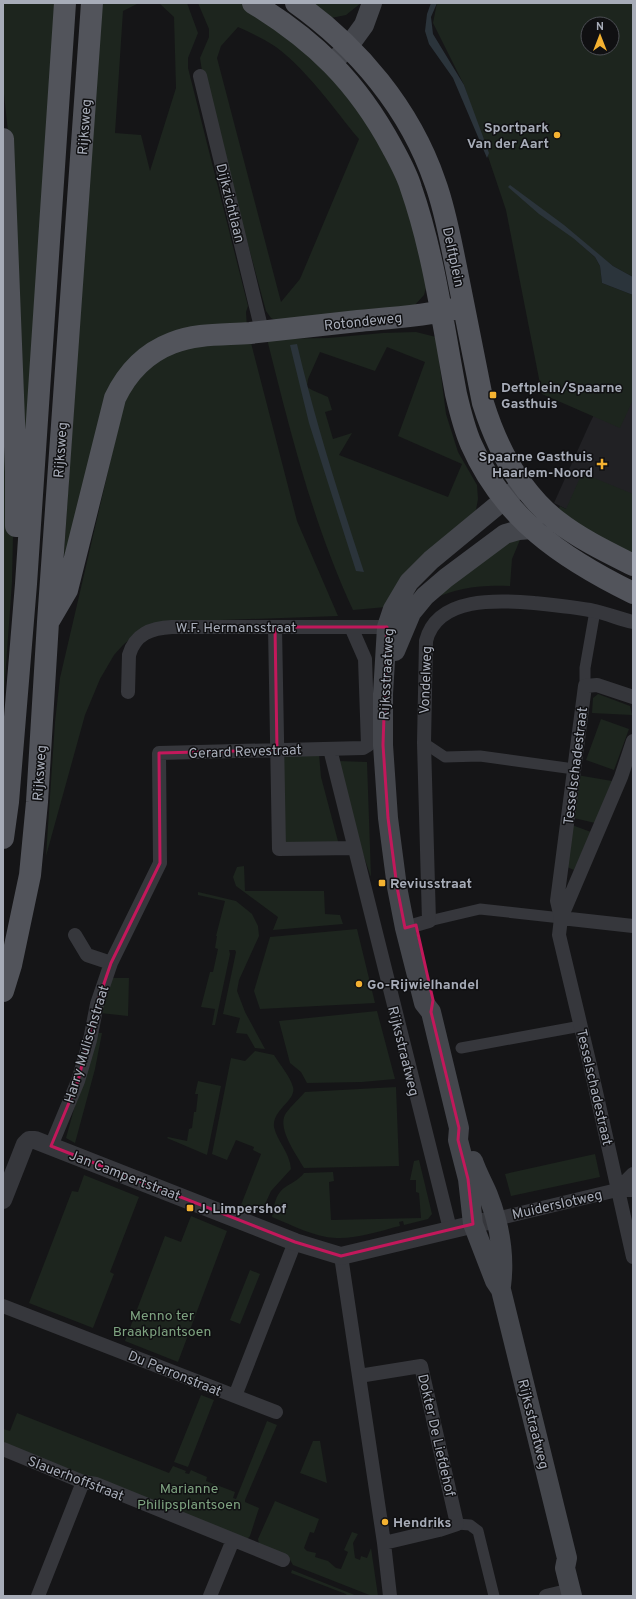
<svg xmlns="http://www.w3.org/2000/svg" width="636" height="1599" viewBox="0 0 636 1599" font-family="Overpass,sans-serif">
<rect width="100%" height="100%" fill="#151517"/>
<path fill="#212124" d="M633,335v207l-79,-39 35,-78z"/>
<path fill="#1d251e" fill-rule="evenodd" d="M3,3h54l-33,485 -16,-356 -5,-47z
M100,3h39l-16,8 -8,122 26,2 9,36 26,-83 -2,-71 -15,-14h28l11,30 -10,25v10l60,238 -2,6 1,16 -114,35 -71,222z
M198,3h44l34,22 79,76 44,73 29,107 -4,14 -10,11 -137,15 -6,-3 -5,-7 -42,-155 -22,-85 -2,-13 9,-21v-8zM238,27c13,6 27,12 38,20 33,25 57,61 83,92l-59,140 -19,23 -64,-244 4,-12z
M310,3h51l-15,12 -15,3z
M437,3h196v274l-20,-11 -72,-57 54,48 5,9 2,17 31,12v105l-13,28 -78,-34 -36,-184 -42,-125 -31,-62zM588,24h24v24h-24z
M416,332l20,5 10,77 12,38 19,33 1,14 -2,11 -90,97 -33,3c-40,-86 -63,-179 -86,-271l61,-1 55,-5zM387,347l38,15 -27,74 64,28 -14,33 -109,-42 13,-22 -19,6 -8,-27 7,-2 -4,-13 -16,-7 -5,-3 1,-8 12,-27 55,19z
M250,339l47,182 41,95 -145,5 -56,12 -14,12 -9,10 -14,24 -15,36 -39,141 9,-134 5,-44 69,-297 51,-36z
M3,367l11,119 -2,96 -9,125z
M582,473l51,21v63l-76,-45 3,-6 6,3z
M522,535l-10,24 -2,27c-35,-1 -51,2 -83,15l80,-63z
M598,694l32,12 2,9 -40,-2 1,-15z
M601,719l28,10 -15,41 -28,-10z
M283,754h36l2,23 18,68h-56z
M338,761l29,1 4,115 -15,-43z
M577,775l35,6 -17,42 -21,-5z
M572,825l19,7 -17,38 -7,-3z
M244,866l1,25h79l1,23 15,1 3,9 -70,6 5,-13 -42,-31 -3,-9 4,-10z
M198,892l38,9 16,13 6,12 1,10 -20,44 -2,11 8,21 20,37 -10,-1 -8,-14 -11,-1 4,-15 -17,-4 13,-62 -1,-2h-6l1,4 -15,71h-3l3,-16 -14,-2 9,-35h3l5,-23 -3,-1 2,-12h-1l9,-35 -27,-6z
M357,929l18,74 -115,6 -6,-18 16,-54z
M109,978h20l-1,38 -28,-3z
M377,1011l18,68 -33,3 -55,1 -6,-11 -11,-9 -11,-42z
M95,1033h7l-7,36 -20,74 -9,-5z
M255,1051l19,4c6,10 16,21 19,32 4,13 -21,23 -19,40 3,14 16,26 17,42l-20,22 -10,22 -20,-8 20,-51 -8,-4 1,-3 -18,-7 -9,20 -15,-6 19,-96 14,3z
M198,1081l23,5 -14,69 -40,-17 1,-1 19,4 2,-12 3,-1 2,-16h2l2,-18h-3z
M396,1087l3,79 -95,2c-7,-13 -28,-40 -18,-55 5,-7 13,-14 19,-21z
M595,1154l5,23 -89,19 -6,-22z
M419,1160l13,54 -4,5 -24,6 -1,-4 -4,1 1,4c-21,5 -43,13 -64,12 -22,-1 -44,-13 -64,-21 2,-11 3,-22 12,-29 7,-5 15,-8 20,-15l29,-1 1,9 -5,1 2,38 90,-2 -2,-25 -3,-1v-12h-6l4,-19z
M84,1175l55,22 -29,75 4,2 -21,54 -64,-25 43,-112 6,1z
M191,1216l36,15 -49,131 -53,-21 40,-105 16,6z
M250,1270l10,4 -20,50 -10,-4z
M201,1395l13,5 -26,67 -14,-5z
M17,1413l152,60 4,-7 13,5 -1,2 4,1 2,-4 2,1 14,6 -1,4 29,11 -2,6 3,1 31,-78 10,4 -32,75v2l14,6 -9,28 -3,3 -244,-95v-15l7,2z
M313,1441h7l7,42 -27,-10z
M275,1501l44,18 -5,14 -4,-1 -6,16 3,3 9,2 -1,4 13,4 8,7 5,1 7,-17 -4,-2 8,-18 6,2 -5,9 2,15 5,2 1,-4 6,2 4,-10 7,48h-6l-79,-31 -4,-7 -30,-14 -1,-5z
M292,1570l65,26h-10l-1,-2 -55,-21z"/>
<path fill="#2b343b" d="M431,3h6l-6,14 2,17 31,51 25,68 -2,5 -34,-80 -24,-34 -4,-13 2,-17z
M510,185l54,40 49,41 20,11v18l-31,-12 -2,-17 -5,-9 -22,-19 -34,-24 -31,-27z
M297,344c18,77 42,152 67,228l-8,-1 -47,-148 -19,-78z"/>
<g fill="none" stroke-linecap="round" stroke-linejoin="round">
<path stroke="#36373c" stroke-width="11" d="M585,686v-18l10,-57
M424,743l21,14 35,-1 94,13
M429,921l51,-12 81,9
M461,1048l120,-22
M457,1524l13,1 8,6 16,65"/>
<path stroke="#36373c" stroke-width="14" d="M200,76l62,255
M275,627l4,222 75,-1
M128,692l1,-37c6,-21 22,-27 43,-28h222
M633,741l-12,36 -60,141 -2,17 31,130 43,192
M330,749l120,480
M561,918l-4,-17 28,-215 12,-1 36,12
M561,918l72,8
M405,928l24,-7 -5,-178 2,-102c11,-45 73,-41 108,-38 20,2 41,4 61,8 13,3 25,8 38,11
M75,935l12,20 24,8
M51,1146l27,-65 12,-41 7,-36 14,-41 49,-100 -1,-110 204,-5 5,-3 -3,-86 -14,-32
M617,1190l16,-16
M496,1219l121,-29h16
M341,1256l43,287 6,53
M3,1306l273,106
M359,1376l62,-10 36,158 -18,6 -55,13
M235,1396l60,-154
M3,1449l80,33 13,2 187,76
M38,1596l45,-114
M210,1596l23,-56
M546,1596l25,-6"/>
<path stroke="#36373c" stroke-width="18" d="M3,1200l22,-56 4,-4h6l260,102 46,14 155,-37"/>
<path stroke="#44464c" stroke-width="20" d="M332,63l16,-16 16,-22 8,-22
M517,489l-86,71 -22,22 -16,27 -6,18 -4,67v51l5,73 9,69 8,41 19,75 7,9 28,116 -1,12 10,39 5,45 22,57 6,9 66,268 -2,10 7,28
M395,651l16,-38 14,-17 21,-18 59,-44 14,-4 12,-1
M473,1161c4,12 10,22 15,34 11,28 17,60 13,91"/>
<path stroke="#52545b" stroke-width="22" d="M253,3c62,38 104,79 139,144 7,13 15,27 19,41 23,66 32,137 45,206 4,17 8,34 15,50 33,75 91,114 162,149
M296,3c62,44 114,106 139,179 10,27 15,56 21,85 9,45 18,91 27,136 14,45 36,88 74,118 23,18 50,31 76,44
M3,139l13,333v54
M50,619l17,-29 48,-192c12,-25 31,-45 57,-55 25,-10 52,-8 78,-10 36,-4 72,-8 108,-12 32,-3 65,-5 96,-12
M3,838l5,-36 18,-218 39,-581
M3,991l8,-26 19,-90 7,-73 11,-180 44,-619"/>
</g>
<path fill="none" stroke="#c2185b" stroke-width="3" stroke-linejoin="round" d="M275,627h112l-4,118 5,73 9,69 8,41 11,-3 17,75 -2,12 28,116 -1,12 10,39 5,45 -132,32 -46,-14 -244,-96 27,-65 19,-77 14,-41 49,-100 -1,-110 118,-3z"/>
<g fill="#f4b231" stroke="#101012" stroke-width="1.5">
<circle cx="557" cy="135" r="4"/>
<rect x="489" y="391" width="8" height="8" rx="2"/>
<path d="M600 458h4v4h4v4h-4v4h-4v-4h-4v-4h4z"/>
<rect x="378" y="879" width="8" height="8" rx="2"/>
<circle cx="359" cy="984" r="4"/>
<rect x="186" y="1204" width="8" height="8" rx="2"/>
<circle cx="385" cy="1522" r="4"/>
</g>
<g text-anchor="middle" stroke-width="3" stroke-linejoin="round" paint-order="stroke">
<g font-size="14" fill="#a7acb8" stroke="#101012">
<text transform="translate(84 127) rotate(-86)" y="5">Rijksweg</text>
<text transform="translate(231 203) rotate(76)" y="5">Dijkzichtlaan</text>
<text transform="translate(454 257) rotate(78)" y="5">Delftplein</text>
<text transform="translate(363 321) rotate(-6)" y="5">Rotondeweg</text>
<text transform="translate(60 450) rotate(-86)" y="5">Rijksweg</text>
<text x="236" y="632">W.F. Hermansstraat</text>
<text transform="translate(386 674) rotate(-87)" y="5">Rijksstraatweg</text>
<text transform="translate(425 680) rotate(-88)" y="5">Vondelweg</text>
<text transform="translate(245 751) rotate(-2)" y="5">Gerard Revestraat</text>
<text transform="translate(575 766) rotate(-83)" y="5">Tesselschadestraat</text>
<text transform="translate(39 773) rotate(-86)" y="5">Rijksweg</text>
<text transform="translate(86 1044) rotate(-73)" y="5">Harry Mulischstraat</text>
<text transform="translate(404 1051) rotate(76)" y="5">Rijksstraatweg</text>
<text transform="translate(595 1087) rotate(77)" y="5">Tesselschadestraat</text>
<text transform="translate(125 1175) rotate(21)" y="5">Jan Campertstraat</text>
<text transform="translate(557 1204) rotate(-13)" y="5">Muiderslotweg</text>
<text transform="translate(175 1373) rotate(22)" y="5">Du Perronstraat</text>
<text transform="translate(534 1424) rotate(76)" y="5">Rijksstraatweg</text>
<text transform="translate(437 1435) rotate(77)" y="5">Dokter De Liefdehof</text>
<text transform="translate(76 1478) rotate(21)" y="5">Slauerhoffstraat</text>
</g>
<g font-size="14" font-weight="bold" fill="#a7acb8" stroke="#101012" text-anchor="start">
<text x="549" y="132" text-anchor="end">Sportpark<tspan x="549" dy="16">Van der Aart</tspan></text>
<text x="501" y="392">Deftplein/Spaarne<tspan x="501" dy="16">Gasthuis</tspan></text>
<text x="593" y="461" text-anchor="end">Spaarne Gasthuis<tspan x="593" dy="16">Haarlem-Noord</tspan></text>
<text x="390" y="888">Reviusstraat</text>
<text x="367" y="989">Go-Rijwielhandel</text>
<text x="198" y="1213">J. Limpershof</text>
<text x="393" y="1527">Hendriks</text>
</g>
<g font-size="14" fill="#7ea380" stroke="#101012">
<text x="162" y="1320">Menno ter<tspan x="162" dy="16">Braakplantsoen</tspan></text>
<text x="189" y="1493">Marianne<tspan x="189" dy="16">Philipsplantsoen</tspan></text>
</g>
</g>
<rect width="636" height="1599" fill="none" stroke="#a7acb8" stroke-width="8"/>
<g transform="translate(600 36)"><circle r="19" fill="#101012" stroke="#4c4e54"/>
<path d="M0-3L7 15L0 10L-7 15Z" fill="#f4b231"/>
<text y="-6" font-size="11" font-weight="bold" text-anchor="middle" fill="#a7acb8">N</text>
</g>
</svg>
